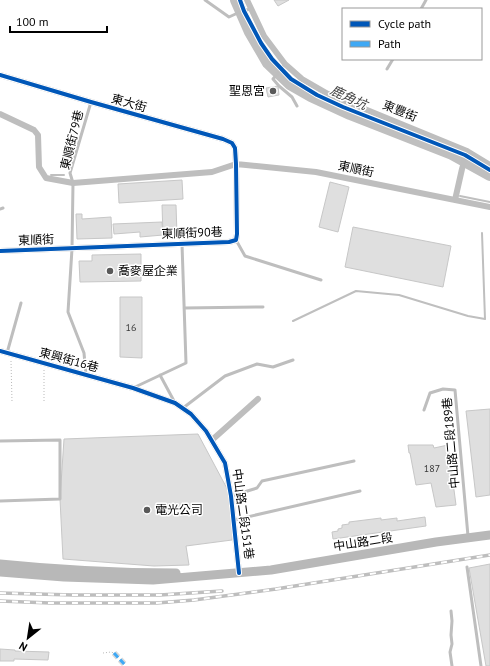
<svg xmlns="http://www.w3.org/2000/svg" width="490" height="666" viewBox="0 0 490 666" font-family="'PT Sans','Noto Sans TC',sans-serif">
<rect width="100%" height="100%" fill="#fff"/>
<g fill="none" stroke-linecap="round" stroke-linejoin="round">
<path stroke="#bfbfbf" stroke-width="2" d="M51,175h13
M460,196l30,6
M293,321l63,-30 43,4 69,21 17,3 -3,-86"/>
<path stroke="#bfbfbf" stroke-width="12" d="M236,0l14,32 18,31 22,21 21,12 39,18 102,40 38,21"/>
</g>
<path fill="#dfdfdf" stroke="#c7c7c7" d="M274,0h15l-11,6z
M278,86l1,9 -11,2 -2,-9z
M182,180l1,19 -64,4 -1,-19z
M330,182l19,5 -11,45 -19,-5z
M162,205h14l1,30h-14z
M76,214h6v5l29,-2 1,21 -35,1z
M162,222l1,13 -23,2v-5l-26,2 -1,-10z
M353,227l98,19 -8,41 -98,-20z
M141,254v27l-61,1 -1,-21h13v-6z
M120,297h22v61l-22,-1z
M490,409v86l-14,2 -10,-86z
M198,434l33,62 3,24 -2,20 -46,6 3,19 -35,1 -91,-7 -3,-60 4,-60z
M408,445h25l1,3 14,-3 8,60 -20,2 -5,-24 -15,2 -6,-32h-1z
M425,517l1,9 -93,13 -1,-7 6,-1v-2l4,-1v-3l7,-1v-2l32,-4v2l16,-2v3z
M490,564v102h-4l-17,-98z
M0,649l15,1v1l34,1 -1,8 -34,-1v2h-14z"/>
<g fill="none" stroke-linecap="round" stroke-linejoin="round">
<path stroke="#d9d9d9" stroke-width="6" stroke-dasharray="6 3" stroke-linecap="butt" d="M114,653l12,13"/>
<path stroke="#b9b9b9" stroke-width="1" stroke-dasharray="1 2" stroke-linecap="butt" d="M11,361l1,41
M44,370v33
M103,653l8,-1 3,1"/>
<path stroke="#bebebe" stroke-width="3" d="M205,0l24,17 13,-6 9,-2
M421,9l5,-9
M285,64l-12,15 6,7 13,11 5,9
M387,69l6,-10
M0,209l3,-1
M236,240l9,16 76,24
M184,308l79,-1
M7,353l14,-50
M86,375l-2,-22 -16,-41 4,-63 1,-66 -3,-10 21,-71
M160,375l14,26
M133,388l53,-25 -4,-119
M183,408l42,-32 32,-12 16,3 20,-7
M424,410l6,-17 13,-4 12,1 13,146
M0,441l60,-1v59l-60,2
M231,496l26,-8 5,-7 92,-20
M234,520l126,-29
M467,567l14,99
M451,611l1,10 -1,14 1,9 -2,8 2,14"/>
<path stroke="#bebebe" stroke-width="6" d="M247,0l17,36 21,28 17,15 26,15 139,57 23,14
M0,75l91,27 132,37 9,4 3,5 1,16 1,70 -1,6 -7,2 -229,9
M0,114l34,16 4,5 1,32 7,11 27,5 139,-11 24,-8 80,8 174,35
M455,200l7,-31 5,-18
M0,351l133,37 42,15 16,11 15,17 19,32 6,33 8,77
M212,440l9,-8 37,-33"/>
<path stroke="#b8b8b8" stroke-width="9" d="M0,564c59,6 117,9 176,9
M0,572l64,5 89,3 118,-10 165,-28 54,-7"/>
<defs>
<path id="rail" d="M0,593l73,2h87l62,-4
M0,601l50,2h107l37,-3 82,-11 214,-34"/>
</defs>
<use href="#rail" stroke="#bebebe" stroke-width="3.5"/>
<use href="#rail" stroke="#fff" stroke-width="2" stroke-dasharray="6" stroke-linecap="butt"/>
<path stroke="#3fa9f5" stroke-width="3" stroke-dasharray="6 3" stroke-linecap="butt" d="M114,653l12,13"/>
<defs>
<path id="cycleway" d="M240,0l4,11 17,32 11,16 19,20 26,16 26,12 122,48 25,15
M0,75l91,27 132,37 9,4 3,5 1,16 1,70 -1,6 -7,2 -229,9
M0,351l133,37 42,15 16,11 15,17 19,32 6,33 8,77"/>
</defs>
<use href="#cycleway" stroke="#fff" stroke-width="6"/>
<use href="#cycleway" stroke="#0057b8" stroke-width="4"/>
</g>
<g fill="#595959" stroke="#fff" stroke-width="1.5">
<circle cx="273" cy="91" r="4"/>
<circle cx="110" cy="271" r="4"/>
<circle cx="147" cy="510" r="4"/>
</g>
<g text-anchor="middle" stroke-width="3" stroke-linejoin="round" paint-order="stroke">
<g font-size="10" fill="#383838">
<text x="131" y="331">16</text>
<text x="432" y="472">187</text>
</g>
<g font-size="12" fill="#000" stroke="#fff" text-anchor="start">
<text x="265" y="95" text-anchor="end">聖恩宮</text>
<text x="118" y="275">喬麥屋企業</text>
<text x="155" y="514">電光公司</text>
</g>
<g font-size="12" fill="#000" stroke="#fff">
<text transform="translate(129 103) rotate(16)" y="4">東大街</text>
<text transform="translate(400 111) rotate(22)" y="4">東豐街</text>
<text transform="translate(72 140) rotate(-76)" y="4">東順街79巷</text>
<text transform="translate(356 169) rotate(12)" y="4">東順街</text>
<text transform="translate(192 233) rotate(-2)" y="4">東順街90巷</text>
<text transform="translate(36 240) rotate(-2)" y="4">東順街</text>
<text transform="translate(69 360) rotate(15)" y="4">東興街16巷</text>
<text transform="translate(451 443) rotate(-95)" y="4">中山路二段189巷</text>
<text transform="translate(243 514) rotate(82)" y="4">中山路二段151巷</text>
<text transform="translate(363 542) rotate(-9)" y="4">中山路二段</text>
</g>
<g font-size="13" font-style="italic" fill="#444" stroke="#fff">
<text transform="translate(349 97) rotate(25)" y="5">鹿角坑</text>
</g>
</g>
<rect x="342" y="8" width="140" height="52" fill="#ffffff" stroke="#999999"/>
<rect x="350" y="21" width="20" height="6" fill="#0057b8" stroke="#999999"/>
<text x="378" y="28" font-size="12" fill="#000000">Cycle path</text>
<rect x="350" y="41" width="20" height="6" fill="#3fa9f5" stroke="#999999"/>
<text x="378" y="48" font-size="12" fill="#000000">Path</text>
<g transform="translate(28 638) rotate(210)" stroke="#ffffff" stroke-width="3" paint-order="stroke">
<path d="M0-3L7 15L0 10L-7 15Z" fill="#000000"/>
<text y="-6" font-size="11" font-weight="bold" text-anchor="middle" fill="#000000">N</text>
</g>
<path d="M10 26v6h97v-6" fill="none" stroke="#000000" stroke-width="2"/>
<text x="16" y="26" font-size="12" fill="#000000" stroke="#ffffff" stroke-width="3" paint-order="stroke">100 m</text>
</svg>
